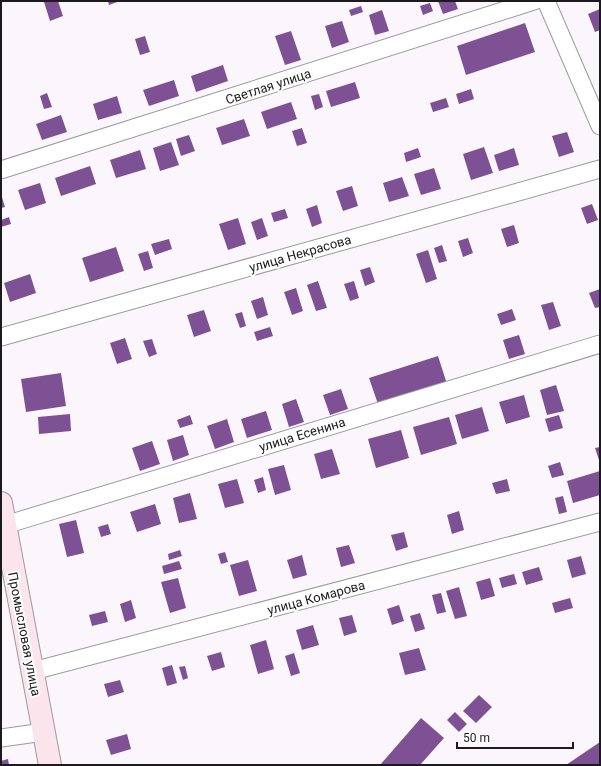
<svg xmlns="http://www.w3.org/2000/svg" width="601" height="766" viewBox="0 0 601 766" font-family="Roboto,sans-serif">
<rect width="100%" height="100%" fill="#faf6fb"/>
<path fill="#7e5195" d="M46,1h12l5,15 -13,5 -6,-19z
M108,1h12l-11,4z
M438,1h17l3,8 -15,5z
M430,3l3,8 -10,4 -3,-9z
M361,6l2,6 -12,4 -2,-6z
M600,9v21l-5,2 -7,-18z
M382,10l7,21 -14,4 -6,-20z
M342,21l7,21 -17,6 -7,-22z
M525,23l10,29 -69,23 -9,-29z
M291,31l10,29 -16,5 -10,-29z
M145,36l5,16 -10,3 -5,-16z
M223,65l5,16 -32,11 -5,-16z
M174,80l5,16 -30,10 -6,-16z
M355,82l5,16 -29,9 -5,-16z
M471,89l3,10 -15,5 -3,-10z
M47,93l5,14 -8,2 -4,-13z
M319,94l4,13 -8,3 -4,-14z
M117,96l5,17 -24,7 -5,-16z
M446,98l3,9 -16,5 -3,-9z
M291,102l6,17 -30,10 -6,-17z
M61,115l6,17 -25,8 -6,-16z
M244,119l6,17 -28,9 -6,-17z
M302,128l5,15 -10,3 -5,-15z
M567,132l7,20 -15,5 -7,-21z
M189,135l6,16 -14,5 -5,-17z
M171,142l8,23 -19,6 -7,-23z
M484,147l9,26 -22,7 -8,-26z
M418,148l3,9 -15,5 -2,-9z
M514,148l5,17 -20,6 -5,-16z
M140,150l6,19 -30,9 -6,-18z
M90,166l6,18 -35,12 -6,-18z
M434,168l7,21 -20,6 -7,-21z
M402,177l7,19 -20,6 -6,-19z
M40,183l6,20 -21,7 -7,-20z
M352,186l6,20 -15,5 -7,-20z
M1,194l4,13 -4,1z
M592,204l6,16 -11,4 -6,-16z
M317,205l5,18 -10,4 -6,-18z
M285,209l3,9 -14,4 -3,-9z
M9,217l2,7 -10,3v-7z
M238,218l8,26 -18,6 -9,-26z
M262,218l6,18 -11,4 -6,-18z
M514,225l5,18 -12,4 -6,-18z
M468,238l5,15 -10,4 -5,-16z
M169,239l3,10 -17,6 -4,-11z
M442,245l5,16 -8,2 -5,-15z
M116,247l8,24 -34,11 -8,-24z
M428,250l9,29 -11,4 -10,-29z
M148,251l5,17 -9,3 -6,-17z
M370,267l5,15 -10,4 -5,-16z
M30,274l6,19 -26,9 -6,-19z
M318,281l9,27 -11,3 -9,-26z
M354,281l5,17 -9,3 -6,-17z
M296,288l7,23 -11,4 -8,-23z
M600,289v18l-5,1 -6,-15z
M263,297l5,18 -11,4 -6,-18z
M553,302l8,24 -12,4 -8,-25z
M512,309l4,11 -15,5 -4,-11z
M204,310l7,21 -17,6 -7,-22z
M242,312l4,14 -6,2 -5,-14z
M270,327l3,9 -16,5 -3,-9z
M519,335l6,19 -16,5 -6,-19z
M125,338l7,21 -15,5 -7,-21z
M152,339l5,15 -8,3 -6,-16z
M438,356l9,28 -68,23 -10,-29z
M61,373l5,33 -40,6 -5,-33z
M556,385l8,26 -17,4 -7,-25z
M341,389l7,20 -18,6 -7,-20z
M524,395l6,22 -24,7 -7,-22z
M296,399l8,23 -15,5 -7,-23z
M482,407l7,24 -27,8 -7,-24z
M266,411l6,19 -25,8 -6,-19z
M70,414l1,17 -32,3 -1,-17z
M190,415l3,9 -13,4 -3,-8z
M559,415l4,13 -14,4 -4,-13z
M449,417l8,27 -36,11 -8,-28z
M227,419l7,23 -19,7 -8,-23z
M401,430l8,28 -33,10 -8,-29z
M183,435l6,20 -16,6 -6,-21z
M152,441l8,23 -20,7 -8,-23z
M600,447v16l-5,-15z
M332,449l8,25 -19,5 -7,-25z
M560,462l4,13 -12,3 -4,-12z
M284,465l7,25 -16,5 -7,-26z
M600,471v24l-27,8 -6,-22z
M263,477l3,13 -8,3 -4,-13z
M237,479l7,24 -19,5 -7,-24z
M507,479l3,12 -14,3 -4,-11z
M190,493l7,26 -18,4 -6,-25z
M563,496l4,16 -8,2 -4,-16z
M155,504l6,20 -24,8 -7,-20z
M459,511l5,19 -12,4 -5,-19z
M76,520l8,33 -17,4 -8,-33z
M108,524l3,10 -10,3 -3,-10z
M404,532l4,15 -12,4 -5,-16z
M349,545l6,18 -14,4 -5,-19z
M180,550l2,6 -13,4 -1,-6z
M225,552l3,10 -7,2 -3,-10z
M302,555l5,20 -14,4 -6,-19z
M581,556l5,18 -14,4 -5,-18z
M248,560l9,31 -18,5 -9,-31z
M179,561l3,8 -18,5 -2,-8z
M539,567l4,13 -17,5 -4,-13z
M514,574l3,10 -15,4 -3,-10z
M178,578l8,30 -16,5 -9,-31z
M490,578l5,18 -14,4 -5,-18z
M459,587l8,29 -12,3 -9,-28z
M441,593l5,19 -9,2 -5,-19z
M570,598l3,10 -18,5 -3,-10z
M131,600l5,18 -11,4 -5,-18z
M399,605l5,16 -12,4 -5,-16z
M105,611l3,11 -16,4 -3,-11z
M420,613l5,16 -10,3 -5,-16z
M352,615l5,17 -13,4 -5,-18z
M313,625l6,20 -17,5 -6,-20z
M266,640l8,29 -16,5 -8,-29z
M419,648l7,22 -21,5 -6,-22z
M221,652l4,15 -13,4 -5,-15z
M294,653l6,20 -9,3 -6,-20z
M172,665l5,18 -10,3 -5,-18z
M185,666l3,12 -5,2 -4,-13z
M120,680l4,12 -16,5 -4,-13z
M479,695l13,12 -16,16 -13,-12z
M455,712l12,12 -8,8 -12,-12z
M421,718l23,20 -24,27h-40z
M127,734l4,15 -20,6 -5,-15z
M600,742v23h-34z
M8,759l1,6h-8v-4z"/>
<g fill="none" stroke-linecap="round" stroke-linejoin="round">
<defs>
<path id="minor" d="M546,1l54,125
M1,170l533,-169
M1,337l599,-168
M5,525l595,-181
M33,671l567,-149
M1,738l43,-6"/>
<path id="secondary" d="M1,503l49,262"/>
</defs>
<use href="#minor" stroke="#9d9a9f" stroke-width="19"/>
<use href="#secondary" stroke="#9d9a9f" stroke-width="24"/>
<use href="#minor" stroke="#fff" stroke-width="17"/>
<use href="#secondary" stroke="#fbe4eb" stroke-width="22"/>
</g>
<g text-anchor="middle" stroke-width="4" stroke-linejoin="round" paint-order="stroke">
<g font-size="13" fill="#1b1a1c" stroke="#fff">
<text transform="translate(268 86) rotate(-18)" y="5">Светлая улица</text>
<text transform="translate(300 253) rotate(-16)" y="5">улица Некрасова</text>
<text transform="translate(302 434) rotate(-17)" y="5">улица Есенина</text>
<text transform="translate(316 597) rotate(-15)" y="5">улица Комарова</text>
<text transform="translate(25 634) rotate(79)" y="5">Промысловая улица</text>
</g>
</g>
<rect width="601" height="766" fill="none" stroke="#1b1a1c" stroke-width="4"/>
<path d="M457 742v6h116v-6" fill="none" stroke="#1b1a1c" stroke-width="2"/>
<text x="463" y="742" font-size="12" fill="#1b1a1c" stroke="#ffffff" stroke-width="3" paint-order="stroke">50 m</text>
</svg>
